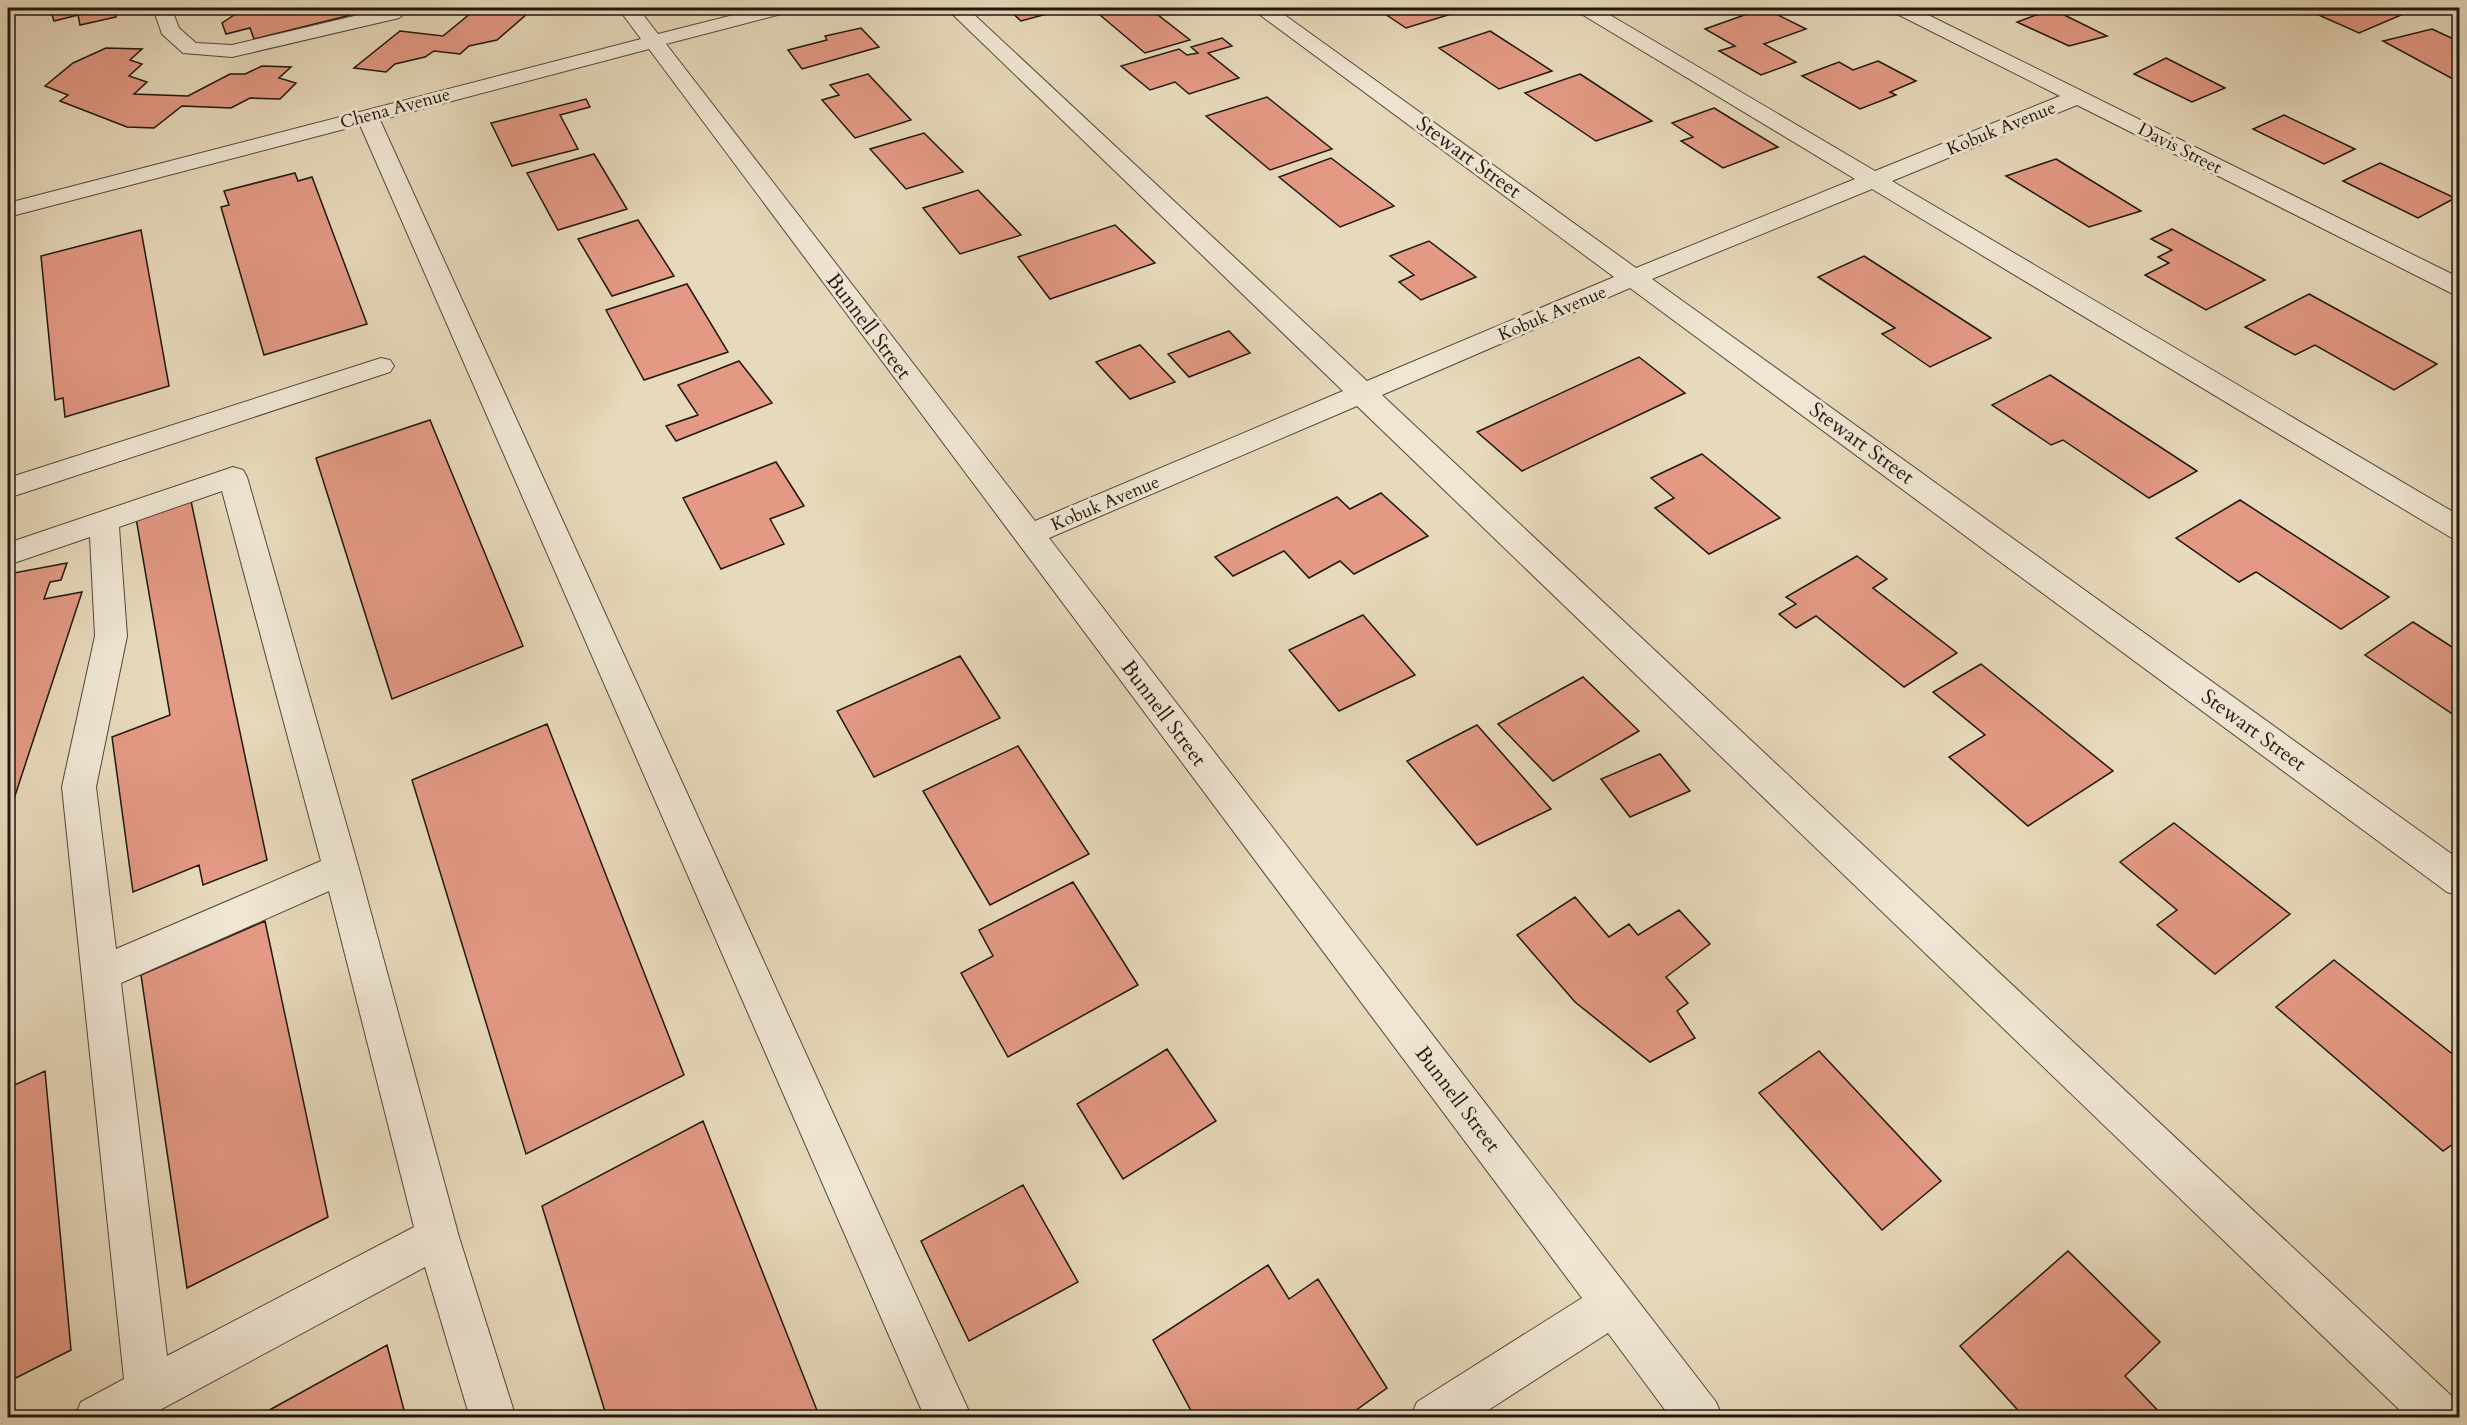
<svg xmlns="http://www.w3.org/2000/svg" width="2467" height="1425" viewBox="0 0 2467 1425" font-family="Cardo,serif">
<rect width="100%" height="100%" fill="#e7d9bb"/>
<filter id="stains"><feTurbulence type="fractalNoise" baseFrequency=".00333" numOctaves="4"/><feColorMatrix values="0 0 0 0 .2 0 0 0 0 .09 0 0 0 0 .02 0 0 0 .5 -.17"/></filter>
<radialGradient id="worn" r=".72"><stop offset=".6" stop-color="#630" stop-opacity="0"/><stop offset="1" stop-color="#630" stop-opacity=".3"/></radialGradient>
<path fill="#e39984" stroke="#1f170f" stroke-width="1.5" d="M50,8h69l-6,1 3,8 -36,8 -2,-10 -24,6z
M232,8h129l2,4 -109,27 -4,-11 -24,6 -4,-11 15,-10z
M477,8h57l-37,32 -28,6 -9,8 -26,-3 -9,6 -30,7 -9,8 -32,-4 46,-37 43,5z
M1007,8h62l-48,13z
M1103,8h46l41,32 -45,13 -51,-43z
M1376,8h61l11,7 -42,13z
M1711,8h32l-20,6z
M1764,8l42,21 -42,15 32,18 -35,13 -42,-24 16,-5 -30,-17z
M2303,8h79l19,7 -42,18z
M2052,9l55,27 -38,10 -52,-24z
M861,28l18,19 -77,22 -14,-19 39,-10 -2,-4z
M2432,29l28,13v34l-9,2 -68,-37z
M1490,31l62,40 -53,18 -60,-41z
M1222,38l10,8 -24,7 31,25 -50,16 -14,-12 -25,8 -29,-24 58,-17 8,6 11,-2 -7,-6z
M106,48l36,1 -12,11 12,4 -13,12 18,6 -13,12 54,2 42,-22h15l17,-8 29,1 -12,11 17,5 -16,16 -30,-1 -19,10 -49,-2 -28,22 -27,-1 -67,-26 8,-6 -23,-9 28,-23z
M2166,58l59,30 -33,14 -58,-28z
M1878,61l38,20 -26,11 6,3 -36,14 -58,-33 37,-14 14,8z
M868,74l43,46 -56,18 -33,-38 17,-5 -9,-10z
M1580,74l72,47 -56,20 -71,-48z
M1267,97l65,52 -62,21 -64,-54z
M586,99l4,8 -30,8 18,34 -66,17 -21,-43z
M1714,108l64,39 -55,21 -42,-27 12,-4 -21,-14z
M2284,115l71,34 -31,15 -71,-35z
M924,133l39,39 -57,17 -36,-40z
M594,154l33,55 -69,21 -31,-57z
M1331,158l63,48 -54,21 -61,-50z
M2056,159l85,52 -52,16 -83,-51z
M2380,163l75,35 -37,20 -75,-37z
M295,173l3,8 14,-4 55,147 -103,31 -43,-148 8,-2 -5,-14z
M978,190l43,45 -61,19 -37,-46z
M638,220l36,56 -62,20 -34,-57z
M1115,225l40,38 -105,36 -32,-42z
M2172,229l93,51 -59,30 -61,-35 24,-12 -11,-6 14,-7 -21,-11z
M141,230l28,156 -104,31 -2,-19 -8,2 -14,-144z
M1429,241l47,36 -55,23 -22,-18 15,-7 -24,-19z
M1864,256l127,82 -61,29 -48,-33 13,-6 -77,-51z
M687,284l41,68 -84,28 -38,-70z
M2309,294l128,70 -43,26 -79,-45 -20,10 -50,-28z
M1229,331l21,22 -61,24 -21,-23z
M1140,345l35,37 -45,17 -34,-37z
M1639,357l46,36 -163,78 -45,-39z
M739,361l33,42 -96,38 -10,-15 32,-11 -20,-30z
M2050,375l147,96 -48,27 -86,-58 -12,5 -59,-40z
M430,420l93,226 -131,53 -76,-241z
M1702,454l78,64 -71,36 -54,-46 19,-10 -23,-20z
M776,462l28,44 -34,13 14,25 -63,25 -38,-71z
M1381,493l47,43 -74,38 -14,-13 -31,17 -25,-27 -51,25 -18,-19 122,-60 13,12z
M2240,500l149,97 -48,32 -85,-57 -17,10 -63,-44z
M191,501l76,359 -64,25 -4,-20 -66,27 -21,-155 58,-22 -34,-197z
M1857,556l30,23 -14,9 84,65 -53,34 -88,-71 -20,12 -17,-14 17,-10 -10,-7z
M67,563l-6,17 -11,2 -6,17 38,-7 -74,225v-243z
M1363,615l52,60 -76,36 -50,-61z
M2413,622l47,30v67l-95,-64z
M960,656l40,62 -126,59 -37,-66z
M1981,664l132,107 -85,55 -79,-69 36,-22 -52,-43z
M1583,677l56,54 -86,50 -55,-57z
M547,724l137,351 -158,79 -114,-374z
M1477,725l74,84 -74,36 -70,-84z
M1018,746l71,108 -99,51 -67,-114z
M1660,754l30,37 -60,26 -29,-38z
M2174,823l116,91 -75,60 -58,-49 20,-15 -57,-48z
M1073,882l65,103 -130,72 -47,-84 32,-17 -14,-26z
M1575,897l34,40 20,-13 9,11 41,-25 31,34 -44,33 22,26 -11,8 18,27 -45,24 -75,-60 -58,-67z
M265,921l63,296 -141,71 -46,-313z
M2334,960l126,100v79l-17,12 -167,-144z
M1167,1049l49,72 -93,58 -46,-75z
M1819,1051l122,130 -59,49 -123,-137z
M45,1071l26,279 -63,32v-294z
M703,1121l117,297h-213l-65,-212z
M1023,1185l55,97 -109,59 -48,-100z
M2068,1251l92,91 -35,34 40,42h-140l-65,-72z
M1268,1265l21,34 29,-20 69,109 -42,30h-150l-42,-78z
M387,1345l19,73h-151z"/>
<g fill="none" stroke-linecap="round" stroke-linejoin="round">
<defs>
<path id="minor" d="M165,8l7,2 7,18 17,15 36,2 156,-37h23l-12,10 -167,39 -49,-4 -21,-19 -7,-20 3,-4z
M618,8h20l20,26 103,-26h31l-3,4 -123,32 369,477 308,-130 -397,-383h21l400,373 247,-104 -358,-265 -3,-4h22l361,260 219,-89 -277,-167 -3,-4h23l277,163 185,-75 -167,-84 -3,-4h24l546,270v17l-9,-2 -374,-188 -185,76 568,335v24l-10,-3 -578,-348 -220,90 808,581v36l-13,-4 -817,-604 -248,107 1076,1007 2,16h-52l-1051,-1012 -308,132 667,864 7,16h-52l-63,-85 -132,85h-66l7,-16 165,-104 -933,-1249 -269,71 592,1298h-47l-565,-1293 -352,92v-14l633,-164z
M381,358l9,2 4,6 -4,6 -382,126v-20z
M233,467l10,3 4,7 112,392 100,368 57,181h-46l-45,-151 -280,151h-71l7,-16 43,-23 -62,-592 33,-151 -5,-99 -82,28v-22zM222,491l99,370 -205,88 -20,-162 31,-151 -8,-109zM329,891l85,336 -247,129 -46,-373z"/>
</defs>
<use href="#minor" stroke="#51483a" stroke-width="2"/>
<path stroke="#1f170f" stroke-width="2" stroke-dasharray="3 2" stroke-linecap="butt" d="M8,28l1,-20"/>
<use href="#minor" fill="#efe6d3" fill-rule="evenodd"/>
</g>
<g text-anchor="middle" stroke-width="6" stroke-linejoin="round" paint-order="stroke">
<g font-size="18" fill="#1f170f" stroke="#efe6d3">
<text transform="translate(395 108) rotate(-15)" y="6">Chena Avenue</text>
<text transform="translate(2001 128) rotate(-22)" y="6">Kobuk Avenue</text>
<text transform="translate(2180 148) rotate(27)" y="6">Davis Street</text>
<text transform="translate(1552 313) rotate(-23)" y="6">Kobuk Avenue</text>
<text transform="translate(1105 503) rotate(-23)" y="6">Kobuk Avenue</text>
</g>
<g font-size="21" fill="#1f170f" stroke="#efe6d3">
<text transform="translate(1469 157) rotate(36)" y="7">Stewart Street</text>
<text transform="translate(869 326) rotate(53)" y="7">Bunnell Street</text>
<text transform="translate(1862 443) rotate(36)" y="7">Stewart Street</text>
<text transform="translate(1164 713) rotate(53)" y="7">Bunnell Street</text>
<text transform="translate(2254 730) rotate(36)" y="7">Stewart Street</text>
<text transform="translate(1458 1099) rotate(53)" y="7">Bunnell Street</text>
</g>
</g>
<rect width="2467" height="1425" fill="none" stroke="#e7d9bb" stroke-width="30"/>
<rect x="9" y="9" width="2449" height="1407" fill="none" stroke="#1f170f" stroke-width="3"/>
<rect x="15" y="15" width="2437" height="1395" fill="none" stroke="#1f170f" stroke-width="1.5"/>
<rect width="100%" height="100%" filter="url(#stains)"/>
<rect width="100%" height="100%" fill="url(#worn)"/>
</svg>
